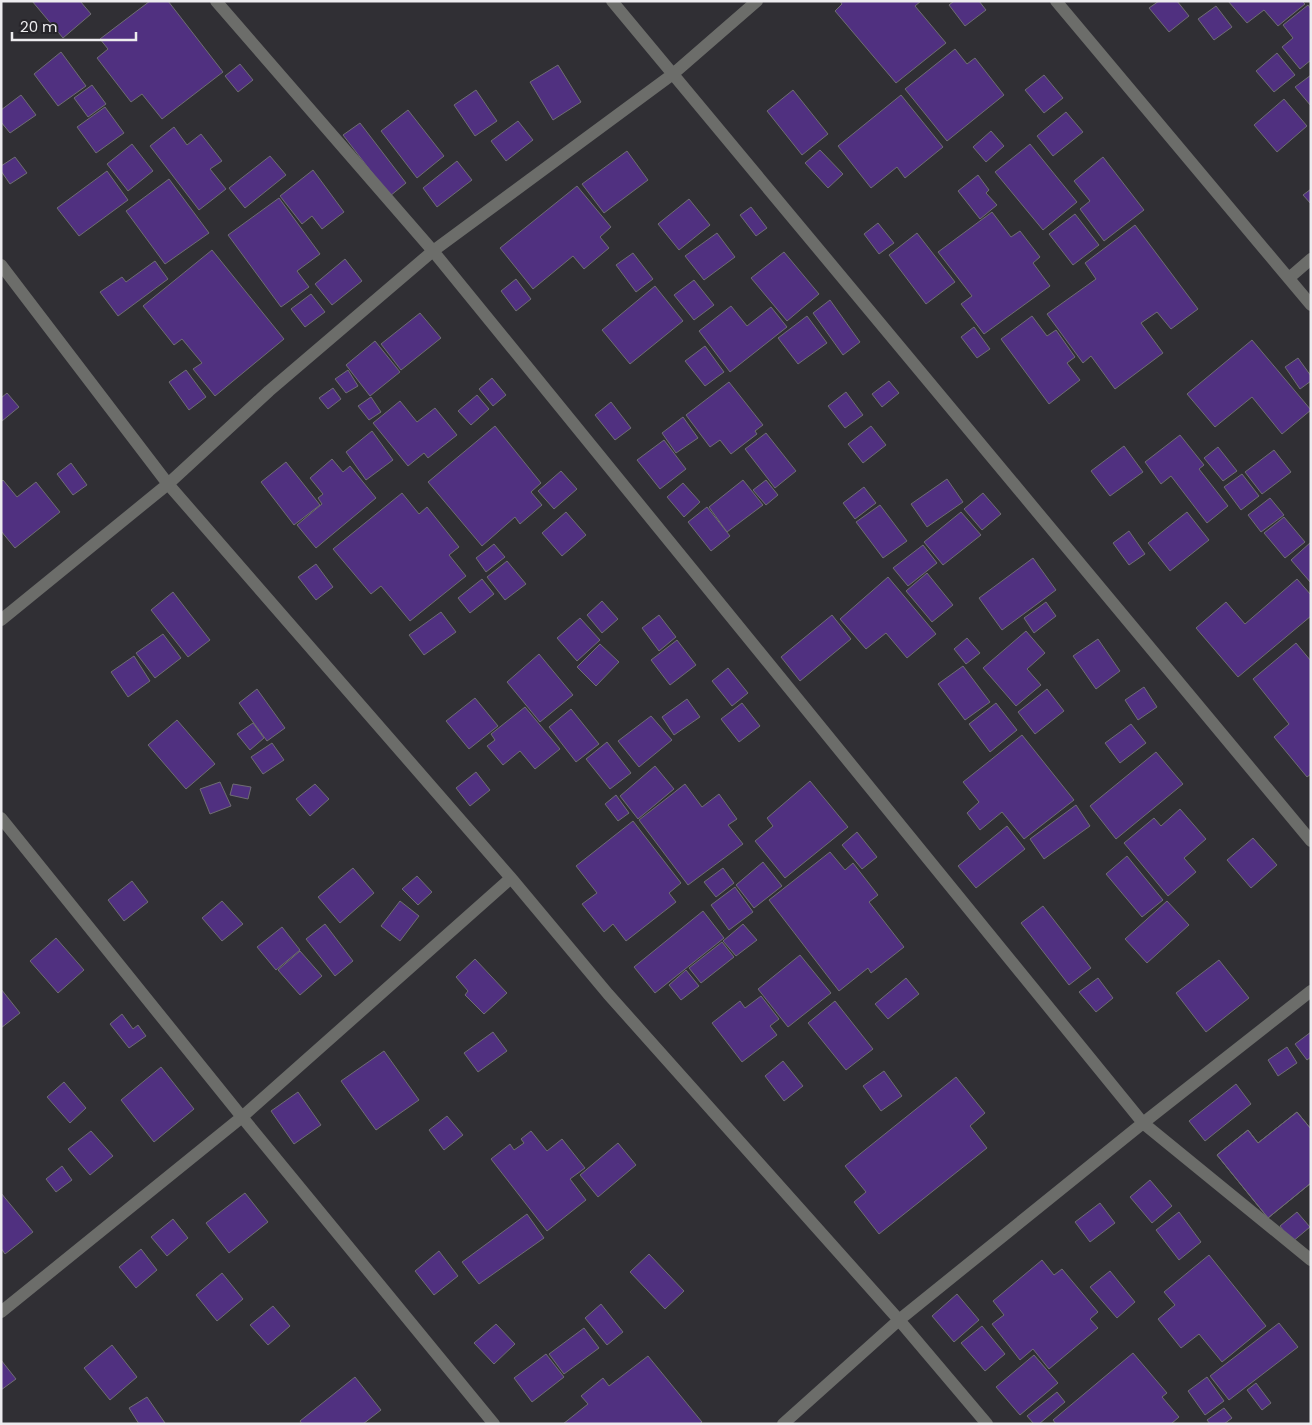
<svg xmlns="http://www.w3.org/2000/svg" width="1312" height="1425" viewBox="0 0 1312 1425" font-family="Poppins,sans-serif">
<rect width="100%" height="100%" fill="#302f34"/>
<path fill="#503080" stroke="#6f6d73" d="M32,1h48l11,13 -28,24z
M150,1h18l55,71 -61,47 -20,-25 -11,8 -34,-44 11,-9 -8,-10z
M840,1h81l-6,5 31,37 -50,40 -61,-72 7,-7z
M954,1h25l7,9 -21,16 -16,-21z
M1159,1h18l12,15 -20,16 -20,-24z
M1228,1h74l3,3 -27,22 -14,-16 -17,13z
M1308,5l3,4v51l-11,9 -18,-22 11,-9 -10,-13z
M1216,6l16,21 -18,13 -16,-21z
M955,49l12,15 8,-6 29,37 -57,46 -42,-52z
M61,52l25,34 -28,20 -24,-32z
M1277,53l18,22 -21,17 -18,-21z
M240,64l13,16 -15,12 -13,-16z
M558,65l23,37 -28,18 -23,-38z
M1044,75l19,23 -19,15 -19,-23z
M1311,75v31l-16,-19z
M92,85l14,19 -18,13 -14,-19z
M476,90l21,31 -22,15 -21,-31z
M793,90l35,44 -26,21 -35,-44z
M21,95l15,20 -26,18 -9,-11v-12z
M901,95l42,52 -38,31 -8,-11 -26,21 -33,-42z
M1284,99l23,27 -30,26 -23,-27z
M105,107l19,26 -28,20 -19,-26z
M408,110l36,46 -27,22 -36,-47z
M1066,112l17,20 -30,24 -16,-20z
M518,121l15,19 -27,21 -15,-20z
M360,123l46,60 -16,13 -47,-61z
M174,127l13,18 14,-11 21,27 -12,8 16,20 -27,21 -49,-64z
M991,131l13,15 -18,16 -13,-15z
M132,144l21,27 -25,20 -21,-27z
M1030,144l47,58 -34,28 -48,-58z
M820,150l23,24 -15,14 -23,-25z
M627,151l21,29 -44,33 -22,-29z
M270,156l16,19 -41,33 -16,-20z
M15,157l12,16 -17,11 -9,-13v-5z
M1103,157l41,53 -40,31 -24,-32 10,-8 -16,-20z
M457,161l15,19 -35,27 -14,-19z
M313,170l31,42 -22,17 -10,-13 -10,8 -22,-28z
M107,171l21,29 -49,36 -22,-28z
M978,175l11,15 -3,3 11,12 -17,14 -22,-28z
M169,179l40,54 -44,31 -39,-53z
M577,186l34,41 -11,10 9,11 -25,21 -11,-13 -40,33 -33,-41z
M1311,189v15l-8,-9z
M279,198l41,56 -23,17 12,16 -28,20 -53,-72z
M689,199l21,26 -31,25 -21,-26z
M751,207l16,21 -11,8 -16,-21z
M992,212l19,25 9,-6 20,26 -7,6 17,23 -66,48 -23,-30 11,-8 -34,-44z
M1075,214l24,31 -26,20 -24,-31z
M878,223l16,20 -15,11 -15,-20z
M1135,225l63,84 -27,20 -14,-17 -16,11 22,30 -48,36 -24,-33 -8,7 -36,-49 49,-35 -11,-16z
M717,233l18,24 -31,23 -19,-24z
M917,233l38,49 -29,22 -37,-49z
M212,250l72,89 -69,57 -22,-27 9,-6 -20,-24 -8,6 -31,-39z
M784,252l35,42 -32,27 -36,-43z
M633,253l20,26 -17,13 -20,-27z
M345,259l17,22 -30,24 -17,-21z
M155,261l13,18 -50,37 -18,-24 22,-15 4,5z
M516,279l15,20 -15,12 -15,-20z
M694,280l20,25 -20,15 -20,-25z
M655,286l28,35 -53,43 -28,-34z
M311,294l14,18 -20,15 -14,-18z
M830,300l30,42 -17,13 -30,-42z
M731,306l16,20 24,-19 16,20 -57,45 -31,-41z
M420,313l21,25 -40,32 -20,-26z
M807,316l20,27 -29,21 -20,-26z
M1032,316l15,20 9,-6 19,27 -8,6 13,17 -31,24 -48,-65z
M974,327l16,22 -13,9 -16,-21z
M1252,340l59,70 -29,24 -30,-37 -37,30 -28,-33z
M375,341l25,31 -30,24 -24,-31z
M705,346l19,26 -19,14 -20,-25z
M1298,358l13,18v5l-11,8 -15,-22z
M186,370l20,27 -17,13 -20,-28z
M348,370l10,16 -12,7 -11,-14z
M492,378l14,17 -13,11 -14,-17z
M889,381l10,12 -17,14 -10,-13z
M729,382l34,43 -8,6 2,3 -26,20 -11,-14 -10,7 -24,-32z
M333,388l8,11 -13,10 -9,-11z
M846,392l17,23 -18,13 -17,-22z
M7,393l12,14 -17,14 -1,-23z
M477,395l12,14 -18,16 -13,-14z
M371,397l10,15 -12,8 -11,-14z
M400,401l17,21 18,-14 22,27 -29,23 -4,-5 -16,13 -35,-43z
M611,402l20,26 -16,12 -20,-25z
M683,417l15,21 -22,15 -14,-20z
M495,426l46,57 -10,9 11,13 -22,19 -5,-7 -33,29 -54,-64z
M871,426l15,19 -23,18 -15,-19z
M372,431l21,29 -27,20 -20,-28z
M766,433l30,38 -21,17 -30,-39z
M1180,435l24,30 -5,4 29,37 -21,17 -36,-47 -10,8 -16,-22z
M664,440l22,29 -26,20 -23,-29z
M1124,446l19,26 -33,24 -19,-25z
M1218,447l19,24 -14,10 -19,-23z
M1274,450l17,22 -29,22 -17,-22z
M332,459l11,13 7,-6 26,32 -60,50 -19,-23 25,-21 -4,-6 5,-4 -13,-16z
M286,462l34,43 -26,20 -33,-43z
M71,463l16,22 -14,10 -16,-21z
M561,471l16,18 -23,20 -16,-18z
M1242,474l17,22 -18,14 -17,-23z
M947,479l16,23 -36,25 -16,-23z
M3,480l14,17 19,-15 24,30 -45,36 -14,-17v-49z
M743,480l20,25 -36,27 -18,-25z
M766,480l12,15 -12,10 -13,-15z
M683,483l17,19 -16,15 -17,-20z
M864,487l12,16 -21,16 -12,-16z
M402,493l17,21 8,-7 32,40 -10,8 17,21 -56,45 -29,-35 -10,8 -38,-45z
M983,493l18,21 -19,16 -18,-21z
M1270,498l14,17 -23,17 -13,-17z
M880,505l27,36 -24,17 -27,-36z
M707,507l23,29 -19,15 -23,-29z
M566,512l20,23 -24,21 -20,-23z
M961,512l20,23 -38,30 -19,-23z
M1187,512l22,28 -39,31 -22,-28z
M1284,517l21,25 -20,16 -21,-25z
M1129,531l16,23 -16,11 -16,-22z
M1311,542v41l-20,-23z
M494,544l11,13 -19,15 -10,-14z
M923,545l14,18 -29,23 -15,-18z
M1033,558l23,32 -54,40 -23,-32z
M507,561l19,23 -21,16 -18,-23z
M316,564l17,23 -17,13 -18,-23z
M927,573l26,32 -21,17 -26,-31z
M888,577l48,57 -29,24 -21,-25 -20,16 -26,-30z
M482,579l12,15 -24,19 -12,-15z
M1297,579l14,16v21l-73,61 -42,-49 30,-26 19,22z
M173,592l37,48 -22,17 -37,-47z
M602,601l16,18 -16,14 -15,-18z
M1046,602l10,14 -22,17 -10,-15z
M441,612l15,20 -32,23 -15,-20z
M659,615l17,22 -17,14 -17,-23z
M832,615l19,24 -51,42 -19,-24z
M580,618l20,22 -23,21 -20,-23z
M1026,631l19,22 -18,16 14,16 -25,21 -33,-38z
M163,634l18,24 -26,20 -19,-25z
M967,638l13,15 -14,11 -12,-15z
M1098,639l22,32 -24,18 -23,-33z
M677,640l19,25 -26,20 -19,-25z
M1296,643l15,18v113l-4,3 -33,-40 15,-13 -36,-45z
M600,644l19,18 -23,24 -19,-19z
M539,654l34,41 -33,27 -33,-40z
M134,656l16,25 -22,16 -17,-25z
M963,666l27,36 -25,18 -27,-36z
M728,668l20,25 -16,13 -20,-25z
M1144,687l13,20 -19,13 -13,-20z
M257,689l28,39 -18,13 -28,-38z
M1047,689l17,22 -29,23 -17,-22z
M475,698l23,28 -29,23 -23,-28z
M687,699l13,18 -26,18 -12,-18z
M742,703l18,23 -21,16 -18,-23z
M996,703l21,27 -27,22 -21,-28z
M525,707l35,42 -25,20 -15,-18 -17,14 -16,-19 8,-6 -4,-6z
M571,709l28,35 -23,18 -27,-35z
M651,716l21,24 -33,27 -21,-26z
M177,720l38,44 -29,25 -38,-44z
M253,723l11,15 -14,12 -13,-16z
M1131,724l15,19 -26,20 -15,-20z
M1022,735l52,65 -50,39 -22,-27 -22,18 -13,-17 12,-11 -16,-20z
M607,742l24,31 -21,16 -24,-30z
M272,743l12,17 -21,14 -12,-17z
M1156,752l27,32 -67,55 -26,-33z
M655,766l19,23 -36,30 -18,-23z
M476,772l14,18 -20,16 -14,-18z
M810,781l38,46 -63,51 -30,-37 18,-15 -6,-8z
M220,782l11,24 -21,8 -10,-25z
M233,784l18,3 -3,12 -18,-4z
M315,784l14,15 -19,17 -14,-17z
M685,784l17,23 17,-13 18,25 -9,6 15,19 -55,41 -49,-65z
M616,795l13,18 -11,8 -13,-17z
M1076,805l14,21 -46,33 -14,-20z
M1180,809l26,30 -22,19 12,14 -28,24 -44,-53 30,-25 7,8z
M633,821l48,62 -12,10 7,9 -50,39 -13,-17 -9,8 -22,-28 15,-11 -21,-27z
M1007,826l18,23 -49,39 -18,-22z
M857,832l20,25 -15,12 -20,-24z
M1253,838l24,27 -26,23 -24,-28z
M830,852l15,18 8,-7 25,32 -9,7 35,45 -33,26 -3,-5 -29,23 -70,-91z
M1127,856l36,44 -21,17 -36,-43z
M763,862l19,24 -28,22 -18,-23z
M353,868l21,25 -34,30 -22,-26z
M723,868l11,15 -18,14 -12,-15z
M417,876l15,16 -14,13 -16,-16z
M132,881l16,21 -24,19 -16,-21z
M735,887l18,25 -24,18 -18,-25z
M222,901l21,23 -21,17 -20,-23z
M400,901l19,15 -19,25 -19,-15z
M1167,901l22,24 -42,38 -22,-24z
M1043,906l48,62 -22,17 -48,-62z
M703,911l21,27 -69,55 -21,-26z
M325,924l28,37 -18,15 -29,-37z
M743,924l14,16 -21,16 -13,-15z
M282,927l18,23 -24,20 -19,-23z
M56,938l28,32 -26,23 -28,-32z
M722,942l12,15 -33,26 -12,-15z
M300,951l22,25 -22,19 -22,-25z
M800,955l31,38 -43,34 -30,-38z
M475,959l32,34 -23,21 -19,-19 3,-4 -12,-14z
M1219,960l30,38 -43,34 -30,-39z
M686,970l13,16 -18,14 -12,-15z
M906,978l13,16 -31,25 -13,-15z
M1098,978l15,20 -17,14 -17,-20z
M1,989l19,24 -19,15z
M761,996l18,23 -9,7 7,9 -35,27 -30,-39 28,-22 5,7z
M835,1001l38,48 -27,21 -38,-47z
M122,1014l11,15 5,-4 8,11 -17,12 -19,-24z
M493,1032l14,19 -29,21 -14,-19z
M1311,1032v25l-4,3 -12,-16z
M1287,1047l10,16 -19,13 -10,-16z
M384,1051l35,49 -43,30 -35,-49z
M783,1061l20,25 -19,15 -19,-25z
M161,1067l33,42 -40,33 -33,-42z
M884,1071l18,25 -21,15 -18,-25z
M956,1077l29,36 -15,13 17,22 -108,86 -25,-32 12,-10 -21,-26z
M64,1082l22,26 -16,15 -23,-26z
M1236,1084l15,20 -46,37 -16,-20z
M298,1092l23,33 -27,19 -23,-33z
M1297,1112l14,17v54l-43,35 -51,-63 31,-25 10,13z
M1297,1112l14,17v54l-43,35 -51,-63 31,-25 10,13z
M447,1116l16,19 -19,15 -15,-20z
M91,1131l22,25 -23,19 -22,-26z
M531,1131l16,20 15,-12 23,29 -15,11 16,21 -39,31 -56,-72 19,-15 4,6 10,-7 -3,-4z
M618,1143l18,22 -38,32 -18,-22z
M62,1166l10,14 -16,12 -10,-13z
M1150,1180l22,26 -20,17 -22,-26z
M1,1193l32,39 -28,22 -4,-6z
M245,1193l23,29 -39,31 -23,-30z
M1100,1203l15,20 -25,19 -15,-20z
M1179,1212l22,30 -22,18 -23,-30z
M1297,1212l13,15 -18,15 -12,-16z
M527,1214l17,24 -65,46 -17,-22z
M173,1219l15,19 -21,18 -16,-19z
M141,1249l16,21 -21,18 -17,-21z
M439,1251l19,25 -24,19 -19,-24z
M649,1254l35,37 -19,18 -35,-37z
M1209,1255l57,71 -44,36 -23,-28 -18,14 -23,-29 17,-14 -11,-13z
M1042,1260l12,15 8,-6 36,43 -8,7 8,9 -49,41 -16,-20 -13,11 -28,-36 12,-9 -11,-14z
M1110,1271l25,31 -18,16 -27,-31z
M222,1273l21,26 -26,22 -21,-26z
M957,1294l22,26 -25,22 -22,-26z
M601,1304l22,28 -16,13 -22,-27z
M273,1306l17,20 -22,19 -18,-20z
M1279,1323l19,24 -69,53 -19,-24z
M496,1324l19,20 -21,20 -20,-21z
M982,1326l23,28 -20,17 -24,-28z
M584,1328l15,20 -35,26 -15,-20z
M112,1345l25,32 -27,23 -26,-32z
M1133,1353l34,40 -5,4 17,20 -8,7h-115l-3,-4z
M546,1354l18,23 -32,25 -18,-24z
M1034,1355l24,28 -38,32 -24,-28z
M648,1356l54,66 -3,2h-136l25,-20 -7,-8 22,-18 6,8z
M1,1360l15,19 -15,11z
M355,1377l26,33 -18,14h-61l-2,-3z
M1207,1377l17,24 -19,14 -17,-24z
M1256,1383l15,20 -9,7 -15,-20z
M1057,1392l8,10 -26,22h-5l-7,-8z
M147,1397l18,26 -2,1h-24l-10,-16z
M1224,1408l8,10 -8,6h-14l-3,-4z"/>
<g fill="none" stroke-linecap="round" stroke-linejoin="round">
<path stroke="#6c6d6a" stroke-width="12" d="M216,1l217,250 710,872 168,137
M612,1l699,840
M1056,1l255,304
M1,265l167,219 343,394 97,116 291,326 88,104
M1289,278l22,-19
M1,620l167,-136 101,-93 164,-140 240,-177 84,-73
M1,818l241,299 252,307
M1,1312l241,-195 269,-239
M783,1424l116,-104 244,-197 168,-132"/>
</g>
<rect width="1312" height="1425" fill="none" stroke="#edecef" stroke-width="5"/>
<path d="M12 32v8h124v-8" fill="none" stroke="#edecef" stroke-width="2.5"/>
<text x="20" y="32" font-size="15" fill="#edecef" stroke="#27252a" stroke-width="4" paint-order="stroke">20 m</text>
</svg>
